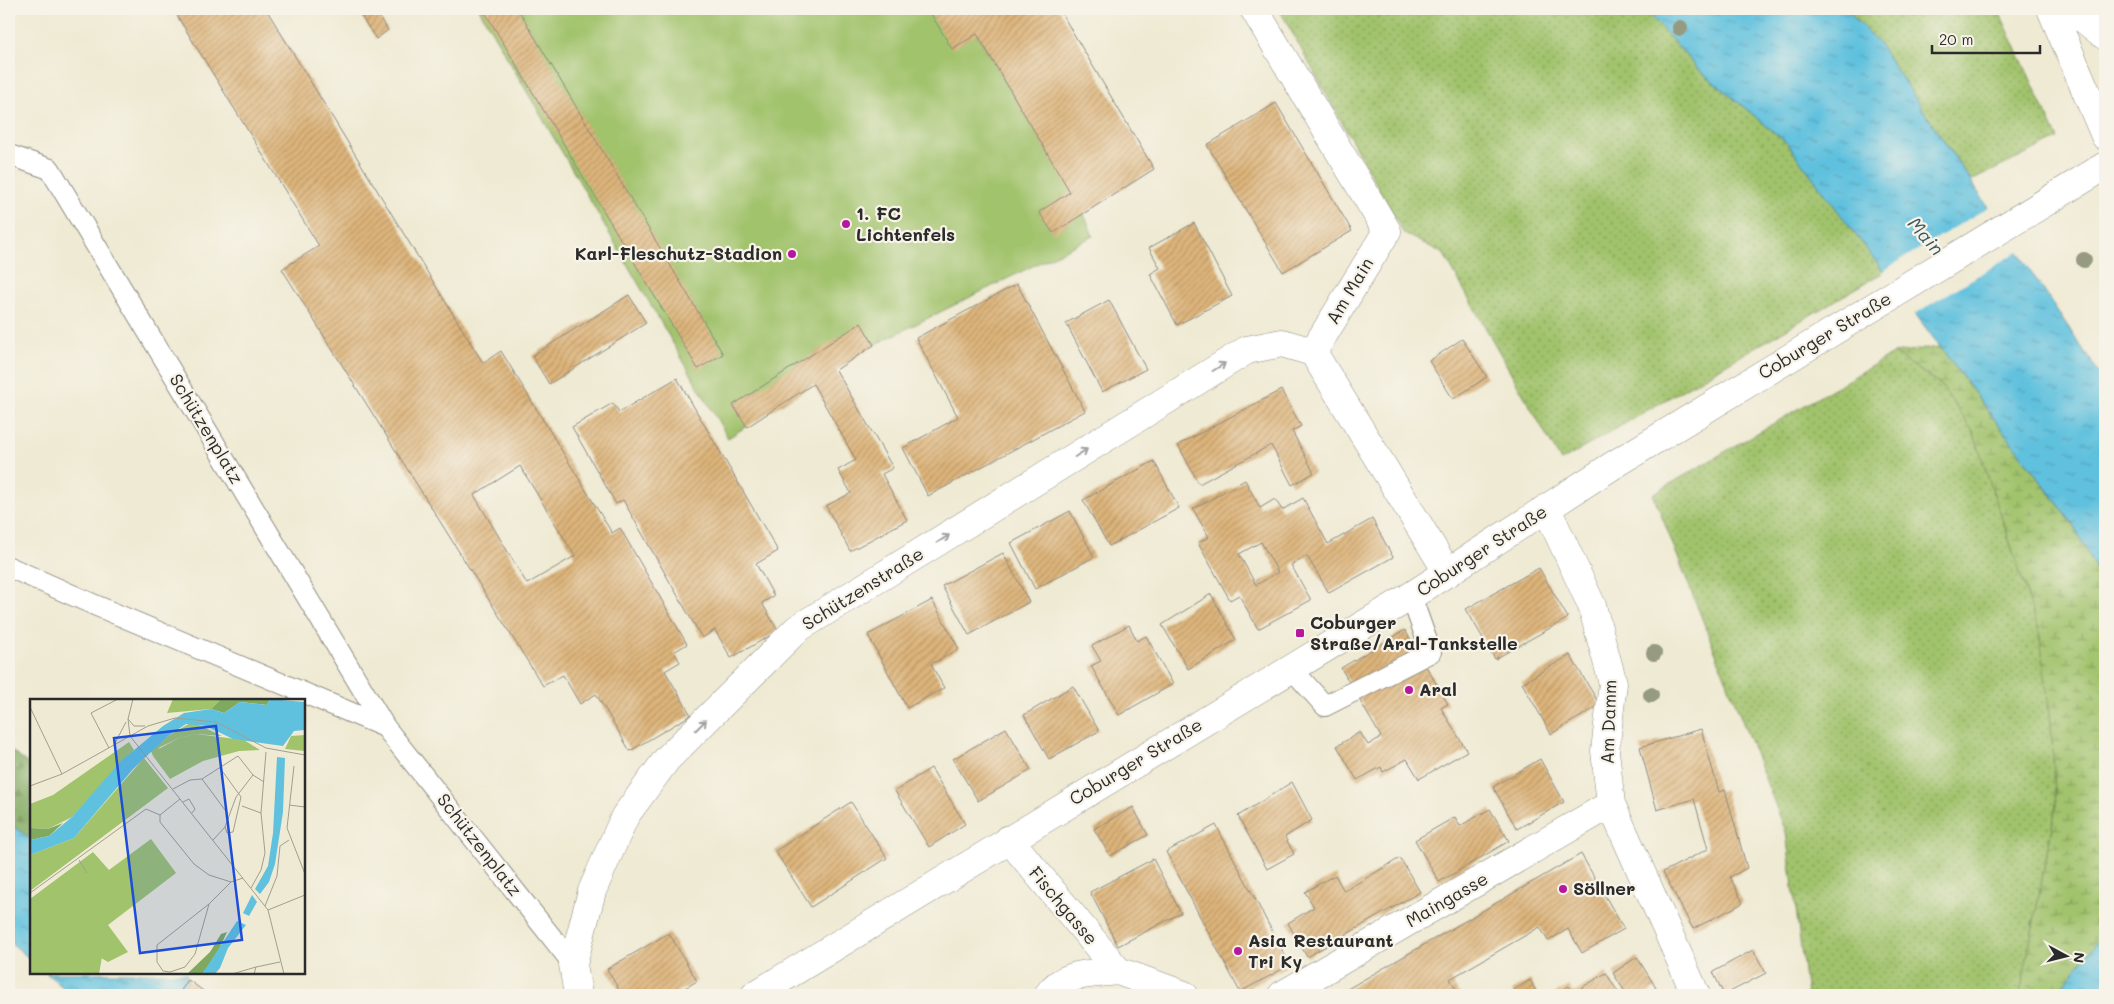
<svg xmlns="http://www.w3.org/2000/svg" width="2114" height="1004" viewBox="0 0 2114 1004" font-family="Mali,sans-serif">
<defs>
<pattern id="grass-dots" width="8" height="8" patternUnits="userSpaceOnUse" patternTransform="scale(1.25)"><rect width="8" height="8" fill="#a1c36c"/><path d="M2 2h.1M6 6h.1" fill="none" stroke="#839f59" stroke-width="1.8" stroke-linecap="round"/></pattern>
<pattern id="forest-firs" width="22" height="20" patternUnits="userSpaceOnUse" patternTransform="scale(1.25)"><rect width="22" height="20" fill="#80a960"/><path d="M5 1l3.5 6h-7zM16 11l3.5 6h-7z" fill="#698a4f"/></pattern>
<pattern id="wetland-marsh" width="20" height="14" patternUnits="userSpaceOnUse" patternTransform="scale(1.25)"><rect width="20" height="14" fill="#a1c36c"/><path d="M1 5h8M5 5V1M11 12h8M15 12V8" fill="none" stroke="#839f59"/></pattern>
<pattern id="water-ripples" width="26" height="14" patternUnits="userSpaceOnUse" patternTransform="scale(1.25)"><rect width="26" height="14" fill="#60c1de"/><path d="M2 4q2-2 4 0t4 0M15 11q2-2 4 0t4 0" fill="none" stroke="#4f9db4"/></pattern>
<pattern id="building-hatch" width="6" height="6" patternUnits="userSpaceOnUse" patternTransform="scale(1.25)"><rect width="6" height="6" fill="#deb57b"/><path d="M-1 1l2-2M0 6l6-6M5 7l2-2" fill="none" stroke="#b49365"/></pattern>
</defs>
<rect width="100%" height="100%" fill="#f7f3e8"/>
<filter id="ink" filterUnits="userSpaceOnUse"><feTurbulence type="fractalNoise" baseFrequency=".02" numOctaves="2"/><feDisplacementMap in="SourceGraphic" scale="10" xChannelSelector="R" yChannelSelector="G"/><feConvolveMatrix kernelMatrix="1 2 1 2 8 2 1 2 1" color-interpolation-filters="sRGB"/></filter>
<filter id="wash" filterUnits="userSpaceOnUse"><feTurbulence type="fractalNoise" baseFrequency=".0096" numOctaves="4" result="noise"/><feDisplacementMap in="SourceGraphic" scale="20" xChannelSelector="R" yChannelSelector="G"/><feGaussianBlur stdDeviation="1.12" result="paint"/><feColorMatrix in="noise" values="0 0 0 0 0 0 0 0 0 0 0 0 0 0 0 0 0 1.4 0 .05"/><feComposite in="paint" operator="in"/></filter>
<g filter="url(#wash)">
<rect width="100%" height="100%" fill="#efead3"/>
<path fill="url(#grass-dots)" stroke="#66774c" d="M1279,9h366l52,59 90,75 97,129 -323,189 -118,-208 -39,-19z
M1846,9h152l60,130 -87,42 -92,-137z
M1894,353l46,31 33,47 66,199 12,92 5,84 -36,189h-213l-21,-163 -133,-338z"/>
<path fill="url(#forest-firs)" stroke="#566a46" d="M9,749l22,17v73l-22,-16z"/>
<path fill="url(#wetland-marsh)" stroke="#66774c" d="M1940,347l133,177 32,63v345l-50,63h-35l36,-189 -5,-84 -12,-92 -66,-199 -33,-47 -46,-31z"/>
<path fill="#a1c36c" stroke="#66774c" d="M479,9h483l121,203 10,24 -219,109 -146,93z"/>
<path fill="url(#water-ripples)" stroke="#467684" d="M1645,9h201l33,35 226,338v205l-32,-63 -286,-381 -90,-75z
M9,823l22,16v121l-22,-19z
M2105,932v63h-50z
M46,973h140l2,7 -10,15h-106z"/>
<path fill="#efead3" d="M1990,206l30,44 -107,65 -32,-43z"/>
<g id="blocks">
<path fill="url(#building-hatch)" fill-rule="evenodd" d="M173,9h93l217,354 18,-12 111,182 8,-5 67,116 -13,8 6,10 -15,9 26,44 -61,36 -34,-57 -16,10 -17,-29 -20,11 -261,-417 37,-23zM520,466l55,90 -48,28 -53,-89z
M371,9h2l15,21 -12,9 -15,-23z
M483,9h35l205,345 -25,15z
M928,9h131l95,160 -101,64 -14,-21 31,-20 -4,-7 -89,-151 -25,15z
M1276,103l76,128 -69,41 -76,-127z
M1194,223l38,73 -55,29 -27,-51 10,-6 -11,-20z
M1017,284l68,127 -157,85 -25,-48 55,-31 -42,-79z
M629,295l17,28 -97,61 -17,-28z
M1109,300l37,69 -44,23 -36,-69z
M861,323l13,22 -38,25 57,98 -11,6 25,46 -57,31 -24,-45 25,-13 -13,-23 18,-10 -43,-76 -66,43 -14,-22z
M1462,339l25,38 -34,22 -24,-38z
M677,378l101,173 -22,13 18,32 -12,7 16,28 -47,27 -16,-28 -13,8 -79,-138 -7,4 -44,-77 41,-24 6,9z
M1281,390l20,36 -9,5 22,42 -22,12 -21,-40 -72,39 -21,-39z
M1154,461l25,47 -70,38 -26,-46z
M1245,480l15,28 15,-9 7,11 21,-12 25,46 44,-25 21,38 -64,36 -22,-37 -16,9 20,35 -53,29 -19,-34 -9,5 -32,-57 11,-6 -16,-28zM1261,542l17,30 -22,13 -17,-31z
M1070,511l24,46 -59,32 -24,-46z
M1003,553l26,49 -60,33 -27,-49z
M1539,568l29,50 -73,41 -29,-50z
M1211,594l25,46 -48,29 -26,-44z
M932,600l27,49 -28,15 13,24 -37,20 -39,-73z
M1129,625l8,16 9,-5 27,48 -54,31 -28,-49 10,-5 -9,-15z
M1405,630l43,74 -7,4 26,43 -48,28 -12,-20 -24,13 -2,-5 -24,13 -20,-34 23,-14 8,13 13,-8 -40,-69z
M1570,655l30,50 -49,29 -29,-51z
M1073,686l26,45 -50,28 -25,-44z
M1006,728l25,42 -53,31 -25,-42z
M1701,729l18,63 6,-2 22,78 -17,9 13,26 -50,26 -30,-57 45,-23 -14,-50 -37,11 -17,-63z
M1540,759l24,43 -47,27 -24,-42z
M931,768l34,56 -36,23 -34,-56z
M1292,782l20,38 -27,17 9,17 -27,15 -29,-53z
M851,802l36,56 -76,49 -36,-56z
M1133,807l15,28 -38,21 -16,-27z
M1490,809l19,32 -70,41 -24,-42 40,-23 5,9z
M1216,825l74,140 -50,27 -74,-140z
M1581,854l43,75 -42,24 -14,-24 -20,12 -8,-14 -90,52 10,16h-123z
M1400,858l20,34 -113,65 -19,-34 26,-16 -9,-15 30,-17 9,16z
M1153,859l28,54 -63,33 -28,-54z
M669,933l28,48 -24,14h-51l-15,-26z
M1753,950l13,23 -42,22 -11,-23z
M1637,957l19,31 -12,7h-17l-14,-22z
M1606,973l14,22h-67l16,-9 4,7z
M188,980l21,15h-31z
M1530,980l8,15h-24l-2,-4z"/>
</g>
</g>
<g filter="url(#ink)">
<use href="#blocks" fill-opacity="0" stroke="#8d8a7f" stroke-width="1"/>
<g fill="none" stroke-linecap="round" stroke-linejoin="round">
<defs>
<path id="service" d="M9,155l41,14 335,558 188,237
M9,567l88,39 288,121
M1291,668l34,38 106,-54 -20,-56"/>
<path id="minor" d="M1254,9l133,222 -74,121 135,221
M1547,509l45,97 21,77 -8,68 6,53 85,191
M1009,839l109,132 66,24
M578,995l-5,-31 19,-73 33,-75 42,-57 130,-130 450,-279 35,-7 31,9
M755,995l656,-399 201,-130 493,-300
M1048,995c15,-23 45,-21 70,-24
M1282,995l329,-191"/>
<path id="tertiary" d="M2051,9l54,127
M2071,9l34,27"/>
</defs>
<use href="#service" stroke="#8d8a7f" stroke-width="22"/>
<use href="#minor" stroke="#8d8a7f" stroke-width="29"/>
<use href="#tertiary" stroke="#8d8a7f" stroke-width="29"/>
<use href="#service" stroke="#fff" stroke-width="20"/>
<use href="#minor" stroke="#fff" stroke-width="28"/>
<use href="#tertiary" stroke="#fff" stroke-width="28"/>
</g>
<g fill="#969a81">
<circle cx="1680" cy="28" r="8"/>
<circle cx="2084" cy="260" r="8"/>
<circle cx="1654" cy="653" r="8"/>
<circle cx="1651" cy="695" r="8"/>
</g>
<defs><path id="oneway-shaft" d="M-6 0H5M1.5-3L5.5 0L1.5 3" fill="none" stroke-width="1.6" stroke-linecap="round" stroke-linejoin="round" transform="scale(1.25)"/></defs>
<g stroke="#a0a0a0">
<use href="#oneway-shaft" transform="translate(1219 367) rotate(-32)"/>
<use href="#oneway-shaft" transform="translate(1081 453) rotate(-32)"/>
<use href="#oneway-shaft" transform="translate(943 539) rotate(-32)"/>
<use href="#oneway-shaft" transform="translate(701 725) rotate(-45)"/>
</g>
</g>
<g fill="#b5179e" stroke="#f7f3e8" stroke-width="2">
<circle cx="846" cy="224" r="5"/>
<circle cx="792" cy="254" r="5"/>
<rect x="1295" y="628" width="10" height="10" rx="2.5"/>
<circle cx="1409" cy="690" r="5"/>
<circle cx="1563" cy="889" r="5"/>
<circle cx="1238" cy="951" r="5"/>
</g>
<g text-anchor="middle" stroke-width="4.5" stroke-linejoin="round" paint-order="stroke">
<g font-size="18" font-weight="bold" fill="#2b2b2b" stroke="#f7f3e8" text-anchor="start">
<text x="856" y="220">1. FC<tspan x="856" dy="21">Lichtenfels</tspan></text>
<text x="782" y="260" text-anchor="end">Karl-Fleschutz-Stadion</text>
<text x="1310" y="629">Coburger<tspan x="1310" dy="21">Straße/Aral-Tankstelle</tspan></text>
<text x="1419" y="696">Aral</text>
<text x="1573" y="895">Söllner</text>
<text x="1248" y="947">Asia Restaurant<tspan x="1248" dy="21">Tri Ky</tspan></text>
</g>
<g font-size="18" fill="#2b2b2b" stroke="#f7f3e8">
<text transform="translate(1350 291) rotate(-59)" y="6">Am Main</text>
<text transform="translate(1825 336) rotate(-31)" y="6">Coburger Straße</text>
<text transform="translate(206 429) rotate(59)" y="6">Schützenplatz</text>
<text transform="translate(1482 551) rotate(-33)" y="6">Coburger Straße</text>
<text transform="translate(863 589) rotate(-32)" y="6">Schützenstraße</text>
<text transform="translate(1609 722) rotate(-88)" y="6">Am Damm</text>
<text transform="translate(1136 762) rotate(-31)" y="6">Coburger Straße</text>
<text transform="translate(479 845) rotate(52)" y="6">Schützenplatz</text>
<text transform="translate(1447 900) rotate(-30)" y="6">Maingasse</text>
<text transform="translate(1063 906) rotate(50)" y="6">Fischgasse</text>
</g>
<g font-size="19" font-style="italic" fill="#3b5861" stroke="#f7f3e8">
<text transform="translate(1926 236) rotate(49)" y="7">Main</text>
</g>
</g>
<g transform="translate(30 699)">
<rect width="275" height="275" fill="#efead3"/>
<path d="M143,0h48l-10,10 -44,4zM166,35l48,6 16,10 -21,1 -36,10 -33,18 -17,-23 2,-5 24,-13zM275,36v16l-20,-2 6,-13zM99,43l5,8 -62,67 -24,12 -18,-1v-24l23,-9zM114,59l24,30 -138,103v-36l44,-17zM55,249l17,9 -3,17h-18z" fill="#a1c36c"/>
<path d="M191,0h49l-3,6 -27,-3 -16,11 -13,-4zM33,124l-14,13 -19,4v-12l18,1zM197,233l-11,24 -14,18h-15l23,-22 11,-18z" fill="#80a960"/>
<path d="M162,23l30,14 -25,-2 -18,4 -19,9 -7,9 -2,-5 17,-15z" fill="#a1c36c"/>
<path d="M121,140l25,34 -68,52 20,27 -20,10 -22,-13 -5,25h-51v-75l63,-47 16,18z" fill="#a1c36c"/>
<path d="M240,0l35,3v28l-11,1 -11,15 -50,-7 -27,-13 -20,-2 -18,12 -35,33 -59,69 -44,17v-15l19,-4 23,-19 49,-56 42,-35 21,-13 27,-4 13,4 16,-11 27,3zM247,58l8,1 -2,54 -8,52 -6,18 -9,12 -5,-5 13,-23 5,-33zM222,196l5,7 -8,14 -6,-3zM207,222l9,4 -18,23 -8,20 -5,6h-13z" fill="#60c1de"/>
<path fill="none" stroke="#a19e90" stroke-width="1" d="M103,0l-5,20 2,17 138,174 16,64M0,8l32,67M98,20l6,7h11M84,46l12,-23M79,49l-18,-35 27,-14M264,67l-7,62 18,46M190,69l21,29 -8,35 -6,1 -2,-6M172,80l26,35M0,87l32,-12 86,-48 27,-8 41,4 50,26 39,7M143,90l17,-9 12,-1 36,-23 15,19 11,7M153,103l6,-3 6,10 -3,4M259,106l16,2M212,107l19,7M130,116v7l34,42 15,11 22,7 12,-4M183,141l12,-13 11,-30 17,-22M49,161l8,13M221,189l10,-18 4,-17 -4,-40 5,-61M0,194l116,-84 14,6 20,-16M179,205l-14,50 -10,13 -15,5 -7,-1 -6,-9v-17l52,-41 22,-22M235,207l12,-30 3,-30 9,-6M238,211l37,-15M202,275l24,-7M224,275l2,-7 24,-5"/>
<path fill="#1d4ed8" fill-opacity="0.15" stroke="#1d4ed8" stroke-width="2.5" d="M186,27l26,214 -102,13 -26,-215z"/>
<rect width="275" height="275" fill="none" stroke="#2b2b2b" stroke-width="2.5"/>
</g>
<rect width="2114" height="1004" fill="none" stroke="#f7f3e8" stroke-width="30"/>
<g transform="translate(2066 956) rotate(97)" stroke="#f7f3e8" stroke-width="4" paint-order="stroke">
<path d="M0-4L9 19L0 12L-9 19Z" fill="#2b2b2b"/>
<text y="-8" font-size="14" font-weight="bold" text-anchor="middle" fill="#2b2b2b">N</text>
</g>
<path d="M1932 45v8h108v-8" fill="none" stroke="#2b2b2b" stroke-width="2.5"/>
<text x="1939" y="45" font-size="15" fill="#2b2b2b" stroke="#f7f3e8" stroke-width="4" paint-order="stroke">20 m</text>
</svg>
